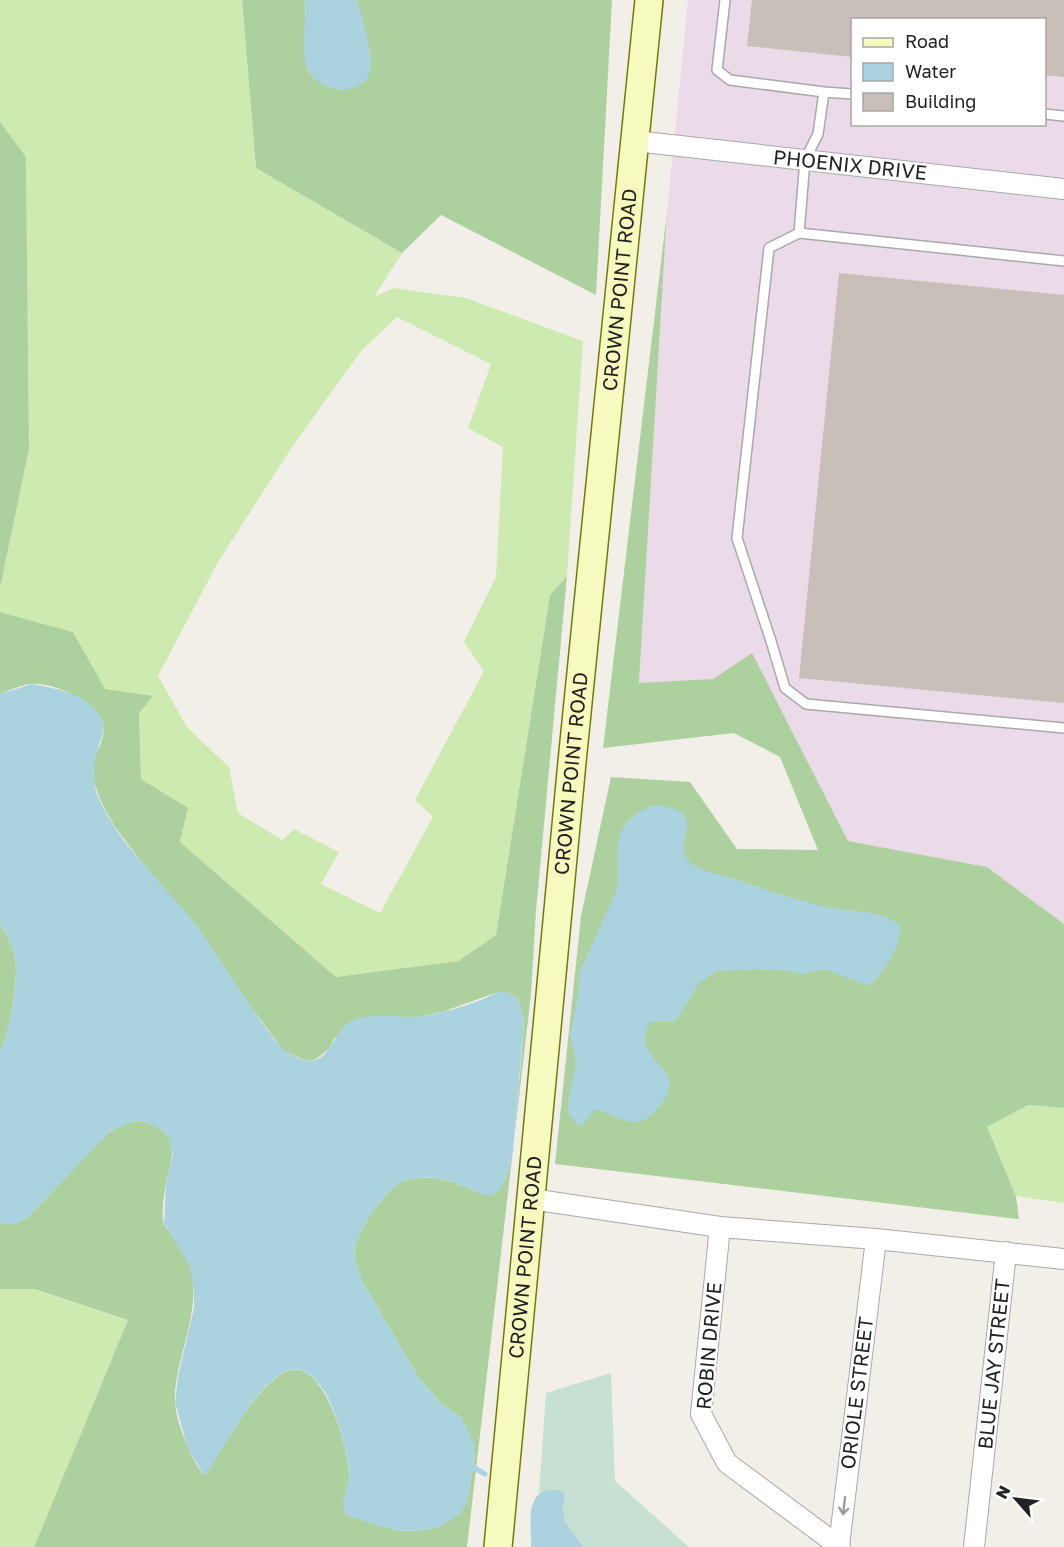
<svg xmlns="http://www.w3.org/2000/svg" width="1064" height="1547" viewBox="0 0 1064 1547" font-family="'Golos Text',sans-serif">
<rect width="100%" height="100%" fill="#f2efe9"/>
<path fill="#ebdbe8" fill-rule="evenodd" d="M688,0h376v924l-77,-57 -139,-26 -96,-187 -38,25 -75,5 28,-472zM852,20h192v104h-192z"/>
<path fill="#cdebb0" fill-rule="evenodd" d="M0,0h242l14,168 146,85 -28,44 20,-9 72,10 117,43 -16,235 -17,19 -54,340 -38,26 -122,16 -156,-135 8,-34 -47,-29 -2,-66 13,-17 -47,-6 -32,-58 -73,-20v-24l29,-139 -3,-291 -26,-36zM397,317l94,47 -23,64 35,19 -7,130 -32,65 20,29 -69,129 18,17 -53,96 -59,-29 18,-32 -45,-23 -12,11 -44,-27 -9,-46 -42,-40 -29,-51 60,-114 76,-118 67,-93z
M1028,1105l36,3v95l-48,-7 -29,-69z
M0,1289h35l93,31 -94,227h-34z"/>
<path fill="#add19e" d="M242,0h63l1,64 3,8 7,8 55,-23 -14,-57h255l-16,295 -155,-80 -39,38 -146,-85z
M0,122l26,35 3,292 -29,139z
M667,212l-28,471 74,-4 39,-26 96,188 139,26 77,57v184l-36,-3 -41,22 29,69 3,23 -464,-55 26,-248 30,-139 79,5 47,67 81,1 -38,-93 -46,-24 -131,15z
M567,576l-31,335 -5,83 -64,553h-433l94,-227 -93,-31h-35v-66c12,3 19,1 29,-7l78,-82c11,-9 29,-17 42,-11 34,14 22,34 17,61 -2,11 -4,26 -3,36 1,6 6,11 9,16 10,14 20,27 21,45 4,43 -19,81 -18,121 0,17 17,59 28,72l5,-3c15,-24 54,-95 83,-101 34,-8 57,78 58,103 1,11 -4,21 -6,32l6,11 46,14 20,1 24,-4 28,-26 8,-46 -14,-38 -19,-12 -24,-28 -57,-98c-3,-10 -8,-22 -6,-32 2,-16 30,-56 44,-64 5,-3 13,-5 18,-5 22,-3 43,6 63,15l26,-14 7,-28 9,-100 2,-29 -6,-23 -20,-7 -53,19 -26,6 -59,1 -26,21 -5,10 -13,10 -6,2 -8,-2 -18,-8 -169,-224c-12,-21 -27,-45 -20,-70 4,-10 10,-20 8,-31 -2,-24 -51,-44 -72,-42 -10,1 -21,6 -31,10v-82l73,20 32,57 48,7 -14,17 2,66 47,29 -8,34 156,135 122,-16 38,-26 54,-340z
M0,924c5,10 14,23 15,34 4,21 -5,75 -15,93z"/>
<path fill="#c6e0d4" d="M611,1373l4,108 74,66h-105c-17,-20 -25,-26 -20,-53l-25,-1 7,-100z"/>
<path fill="#aad3df" d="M305,0h52c4,16 18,58 13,72 -10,29 -58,19 -64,-8 -5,-20 1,-43 -1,-64z
M32,684c23,4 50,9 65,28 13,17 1,30 -2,47 -3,12 -1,29 4,40 22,49 65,84 97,126 30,40 53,85 86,123 6,6 20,13 29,13 19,-2 23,-28 37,-38 18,-11 47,-6 67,-6 9,-1 19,-3 27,-5 15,-3 30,-9 44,-14 4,-2 8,-5 12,-6 8,-1 15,2 20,7l6,23 -11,129 -7,28 -11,15 -6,2c-24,-8 -46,-22 -72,-18 -5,0 -13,2 -18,5 -14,8 -42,48 -44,64 -2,10 3,22 6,32l57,98 24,28 19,12 13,25 1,13 -8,46 -6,12 -22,14 -24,4 -20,-1 -47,-14c-12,-10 2,-29 1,-43 -1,-21 -13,-61 -23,-79 -7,-12 -20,-28 -36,-24 -28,6 -67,77 -82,102l-5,2 -15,-25 -13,-46 3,-27 16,-68v-17l-4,-25 -26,-43 2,-39 7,-30 -5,-18 -6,-6 -18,-9h-10l-24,10 -81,85c-10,8 -17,10 -29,7v-172c10,-18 19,-72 15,-93 -1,-11 -10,-24 -15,-34v-230z
M658,805c61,8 0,44 41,63 13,6 27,8 39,12 29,10 58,20 88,27 23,5 56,2 74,19 2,17 -17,51 -32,60l-43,-17 -23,5 -12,-3 -32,-2 -41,2 -18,12 -22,36 -4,3h-22c-27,39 45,43 7,86 -6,7 -14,14 -23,14 -15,0 -27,-11 -41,-12l-11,15h-5l-10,-12v-12l7,-32v-14l-5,-19 9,-46 1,-19 36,-79c3,-15 1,-28 1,-42 1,-25 19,-41 41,-45z
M547,1490h12l6,4c-6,27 2,32 19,53h-53c1,-19 -7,-50 16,-57z"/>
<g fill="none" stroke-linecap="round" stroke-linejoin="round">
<path stroke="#aad3df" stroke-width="5" d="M468,1464l17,10"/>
</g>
<path fill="#c7bfb8" d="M752,0h312v77l-20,-2v-55h-192v37l-105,-11z
M839,273l225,22v408l-265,-25z"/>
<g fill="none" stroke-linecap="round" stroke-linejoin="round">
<defs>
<path id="service" d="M725,0l-8,70 13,10 94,12 -6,42 -13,26 -6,73
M824,92l28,2
M1044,114l20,2
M1064,261l-265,-28 -30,15 -32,290 34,103 14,47 21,16 258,24"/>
<path id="minor" d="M635,141l429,48
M531,1199l189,28 156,12 188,20
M720,1227l-19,187 26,49 113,84
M839,1546l37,-307
M974,1547l32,-295"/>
<g id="secondary">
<path id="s1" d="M498,1547l74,-785 77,-762"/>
</g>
</defs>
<use href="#service" stroke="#a9a9a9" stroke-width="12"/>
<use href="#minor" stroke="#a9a9a9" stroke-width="22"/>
<use href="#secondary" stroke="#707d05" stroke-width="30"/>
<use href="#service" stroke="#fff" stroke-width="9"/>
<use href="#minor" stroke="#fff" stroke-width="20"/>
<use href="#secondary" stroke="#f7fabf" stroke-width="27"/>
</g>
<defs><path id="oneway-shaft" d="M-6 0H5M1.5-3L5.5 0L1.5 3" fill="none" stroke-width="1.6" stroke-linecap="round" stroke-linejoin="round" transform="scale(1.5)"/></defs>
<use stroke="#9c9c9c" href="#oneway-shaft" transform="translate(844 1506) rotate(97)"/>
<g text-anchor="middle" stroke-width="4.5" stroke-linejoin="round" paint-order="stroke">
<g font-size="20" fill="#222" stroke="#fff">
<text transform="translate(850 165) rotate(6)" y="7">PHOENIX DRIVE</text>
<text dy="7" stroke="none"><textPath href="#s1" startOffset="1263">CROWN POINT ROAD</textPath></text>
<text dy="7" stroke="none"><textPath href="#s1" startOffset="777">CROWN POINT ROAD</textPath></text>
<text dy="7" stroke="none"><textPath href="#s1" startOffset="291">CROWN POINT ROAD</textPath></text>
<text transform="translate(709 1346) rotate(-85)" y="7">ROBIN DRIVE</text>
<text transform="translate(994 1364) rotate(-84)" y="7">BLUE JAY STREET</text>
<text transform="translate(857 1393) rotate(-83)" y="7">ORIOLE STREET</text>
</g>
</g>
<rect x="851" y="18" width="195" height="108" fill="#ffffff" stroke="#a7a7a7" stroke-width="1.5"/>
<rect x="863" y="38" width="30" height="9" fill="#f7fabf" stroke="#a7a7a7" stroke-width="1.5"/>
<text x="905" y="48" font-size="18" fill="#222222">Road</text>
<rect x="863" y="63" width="30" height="18" fill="#aad3df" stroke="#a7a7a7" stroke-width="1.5"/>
<text x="905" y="78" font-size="18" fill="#222222">Water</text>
<rect x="863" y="93" width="30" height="18" fill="#c7bfb8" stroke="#a7a7a7" stroke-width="1.5"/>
<text x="905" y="108" font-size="18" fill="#222222">Building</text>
<g transform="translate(1016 1499) rotate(298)" stroke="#ffffff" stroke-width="4.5" paint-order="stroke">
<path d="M0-4.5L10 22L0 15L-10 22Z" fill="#222222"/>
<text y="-9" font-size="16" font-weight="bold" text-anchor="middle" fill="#222222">N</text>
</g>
</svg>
